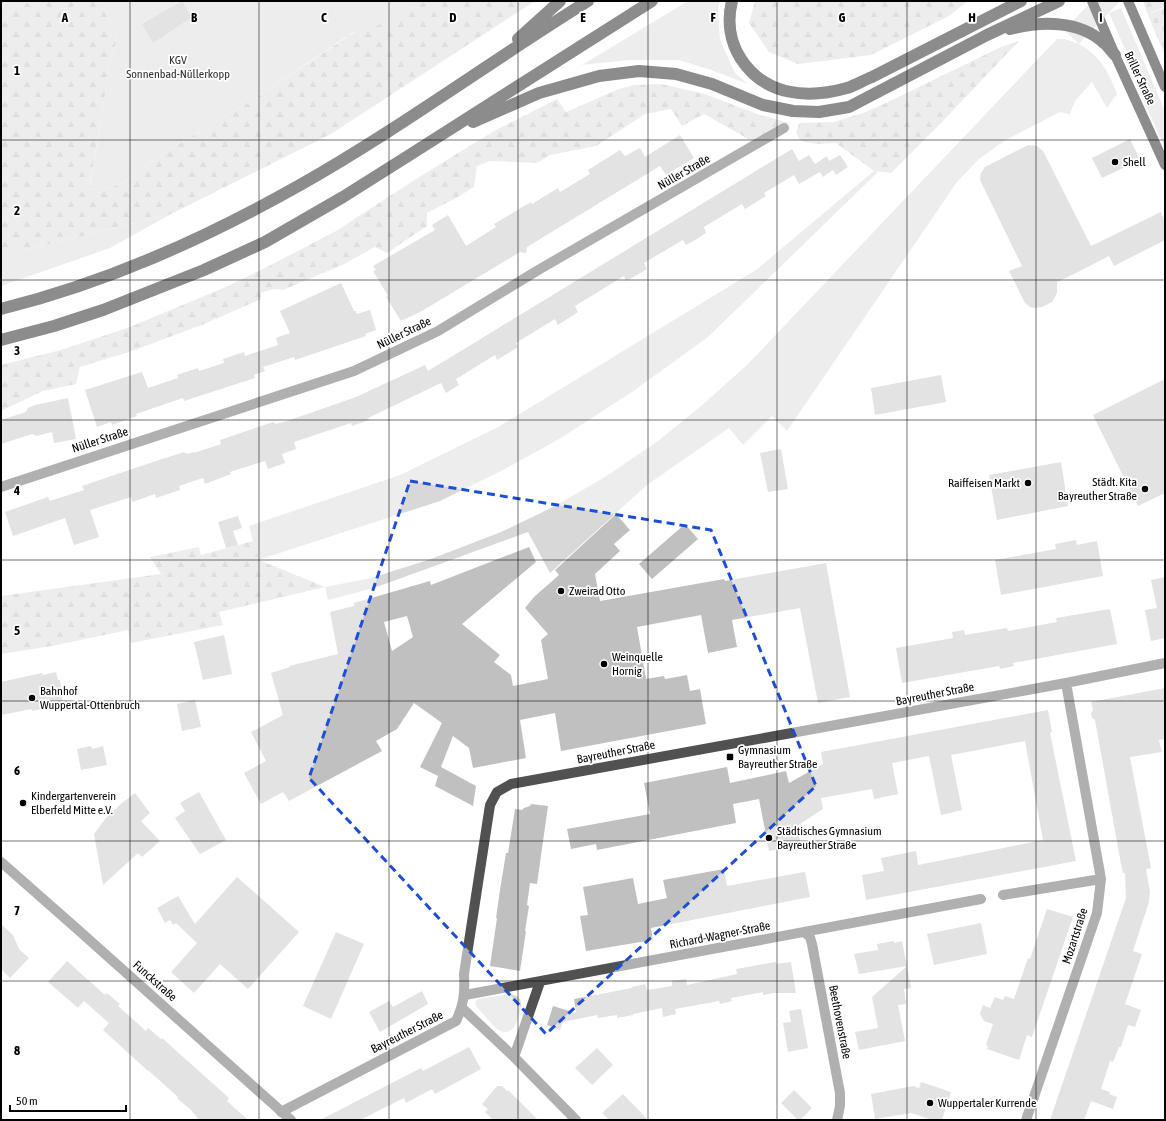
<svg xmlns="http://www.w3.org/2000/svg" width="1166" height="1121" viewBox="0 0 1166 1121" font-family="'Asap Condensed',sans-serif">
<defs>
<pattern id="forest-firs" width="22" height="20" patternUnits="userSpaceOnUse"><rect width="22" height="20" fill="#d8d8d8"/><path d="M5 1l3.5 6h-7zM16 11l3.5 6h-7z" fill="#b8b8b8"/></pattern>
<pattern id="cemetery-stones" width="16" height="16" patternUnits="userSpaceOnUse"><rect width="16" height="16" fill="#d8d8d8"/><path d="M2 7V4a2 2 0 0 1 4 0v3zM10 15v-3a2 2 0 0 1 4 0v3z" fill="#b8b8b8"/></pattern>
</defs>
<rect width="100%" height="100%" fill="#fff"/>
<path fill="#d8d8d8" d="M1,1h30l-14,6 -11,10 -4,-5 -1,1z
M100,1h326l-67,35 -4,-5 -101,68 -95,57 -33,25 -28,12 -8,-7 19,-117 8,-31z
M688,1h32l-2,8 2,31 15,33 13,11 -37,-14 -32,-10h-50l-47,5z
M1092,1h28l-41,43c21,11 30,29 38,50l-10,14 -15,-26 -17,19 -5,13 -10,-2 -56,29 -25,18 -22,23 -170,249 -15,-15 -29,29 -14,-17 -82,57 -97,88 -22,-41 -154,56 -46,12 -3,-13 46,-9 60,-19 70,-27 52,-25 52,-30 53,-36 43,-35 47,-42 309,-325h8l14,5 -15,-14z
M1121,8l44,103v38l-30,-68 3,-3 -29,-65z
M874,171l4,1 -170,165 -76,55 -71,46 -60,33 -61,30 -182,59 -9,-34 151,-51 98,-48 258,-157z
M171,214l-61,34 -109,38v-28l13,-5z
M508,994c15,1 15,10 11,22 -3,9 -7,19 -19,15 -7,-4 -18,-19 -24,-25l-1,-4 3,-3z"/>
<path fill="url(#forest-firs)" d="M31,1h69l17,37 -8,31 -19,116 8,8 28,-12 33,-25 95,-57 102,-68 3,4 67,-34h109l-204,133 -160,80 -157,39 -13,5v-245l1,-1 4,5 11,-10z
M755,1h213l-19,15 -78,39 -73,9 -29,-12 -20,-29z
M1143,1h22v5l-17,9z
M1019,41l-79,83 -49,49 -17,-2 -38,-28 -20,1 -15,-3 -5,-8 3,-10 35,-1 29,-9 23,-10 115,-56z
M661,84l44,10 55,21 30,8 -38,18 -48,-27 -22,12 -11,-17 -26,5 -49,32 -46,9 -13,8 -47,-2 -13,5 -3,21 -18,11 -29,15v13l-40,27 -12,-6 -31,17 -61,26 -9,-1 -13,4v6l-57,25 -69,26 -55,17 -4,17 -33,7 -42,20v-46l60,-15 69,-23 98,-41 39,-19 69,-36 77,-50 81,-50 63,-32 9,13 53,-23 15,-4z
M253,541l6,19 66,27 -106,25 4,13 -92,18 -3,-13 -76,16 -51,8v-58l160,-22 -11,-17 49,-10 2,8z"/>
<path fill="url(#cemetery-stones)" d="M1165,7v49l-17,-41z"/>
<path fill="#c0c0c0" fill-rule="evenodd" d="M182,1l10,16 -39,26 -11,-19z
M680,135l14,23 -28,17 -6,-9 -133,81 -1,6 -6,-1 -98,59 -21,10 -15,-24 2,-1 -15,-25 3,-1 -3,-4 62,-36 -3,-5 16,-10 18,31 30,-19 -2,-3 37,-22 1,2 26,-16 2,4 30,-18 -2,-4 32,-20 5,6 15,-8 5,9z
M1130,139l10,21 -38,18 -10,-20z
M1028,145l9,1 6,5 48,95 70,-34 4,9v19l-51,26 -5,-10 -33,17 -19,9v11l-5,9 -10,5 -8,1 -4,-1 -5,-4 -16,-32 13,-5 -42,-86 1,-7 4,-6z
M792,149l7,12 10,-6 6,9 12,-8 2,5 11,-6 8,12 -12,8 -3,-5 -10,7 -3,-5 -21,12 -5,-9 -30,18 2,3 -21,13 -3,-5 -38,23 2,6 -9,6 -11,6 -3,-5 -39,23 3,6 -10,6 -11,6 -2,-5 -49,30 3,6 -20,13 -3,-6 -39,24 2,4 -21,13 -2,-5 -39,24 3,6 -13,8 -5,-10 -73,35 1,2 -17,6 -1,-3 -57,19 2,7 -14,5 3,9 -17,6 -3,-8 -35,11 1,2 -26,10 -2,-6 -24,8 1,4 -24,8 -1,-4 -23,8 -1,-5 -41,13 9,27 -25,8 -9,-27 -52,18 -8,-24 43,-15 2,4 34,-11 -2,-4 68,-23 34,-11 3,2 7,-2v1l27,-9 -1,-4 53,-18 3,2 11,-3 69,-24 69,-32 3,6z
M341,283l13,28h2l1,3 13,-4 6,20 -11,4 1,2 -71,24 -1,-3 -31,10 2,4 -11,4 1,3 -71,23 -1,-3 -47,16 1,2 -25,9 -1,-3 -14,5 -12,-37 57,-18 6,16 30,-10 -1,-3 21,-7 1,3 25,-8 -1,-4 21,-7 1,4 33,-11 -2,-7 14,-5 -10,-22z
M941,375l5,27 -71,13 -4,-27z
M1165,379v114l-27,13 -45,-91z
M68,398l8,41 -22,4 -2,-11 -15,4 -5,-2 -31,10v-24l25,-8 2,-4 7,-3z
M781,449l7,40 -20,3 -8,-39z
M1061,462l7,44 -71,14 -8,-45z
M616,514l14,16 -16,14 6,7 -25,23 5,27 124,-22 1,2 101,-18 24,134 -32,6 -18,-95 -68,12 5,27 -29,6 -7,-38 -64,12 9,52 18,-3 1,3 22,-4 3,16 10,-2 6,35 -145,27 -6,-38 -35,7 6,38 -53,10 -4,-20 -16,-12 -12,31 35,19 -3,20 -38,-20 3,-10 -18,-9 22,-44 -28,-20 -17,26 -21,12 6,10 -93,50 -6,-9 -22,12 -17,-31 22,-12 -15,-29 32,-17 -12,-42 19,-6 -1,-1 49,-12 -8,-42 24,-6v-3l76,-22 1,4 98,-38 7,15 -74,62 38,31 -6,7 17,13 2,11 35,-7 -7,-39 7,-6 -23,-26 9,-11 25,-22 -4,-5zM407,616l6,21 -21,14 -8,-29z
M238,516l4,12 -9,3 5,14 -12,3 -8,-26z
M685,524l13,15 -46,40 -13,-15z
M1076,540l1,5 20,-4 6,35 -102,19 -6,-35 61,-11 -1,-5z
M1165,577v61l-14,3 -6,-31 12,-2 -6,-28z
M1110,609l7,35 -104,19 1,3 -14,3 -1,-3 -97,17 -6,-35 57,-10 -1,-6 12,-2 1,5 42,-7 1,3 49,-9 -1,-4z
M224,635l8,39 -29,6 -9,-38z
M56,672l2,8h2l3,22 -13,3v2l-18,4v-2l-31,6v-33l41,-9 1,2z
M1165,688v51l-6,1 3,12 -32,5 21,111 -5,1 4,23 -1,10 -16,49 9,3 -17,50 16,6 -6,17 -7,-2 -7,22h-2l-6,15 -3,-1 -9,28 9,3 -1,2 8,3 -4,12 -22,-8 -7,19h-34l76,-222 -1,-25h-2l-2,-9 -26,-144 -3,-2 -1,-5 2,-3 -2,-8z
M195,700l6,27 -19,4 -5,-27z
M1048,710l4,22 -2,1 26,128 -210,39 -4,-25 22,-4 -3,-13 35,-7 2,14 125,-25 -18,-99 -74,14 11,55 -21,5 -12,-59 -37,7 6,31 -24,5 -2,-10 -51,9 2,11 -26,17 4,19 -32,6 -10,-52 -26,5 3,19 -139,27 -1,-6 -25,5 -4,-20 83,-15 -6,-31 83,-16 3,16 56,-12 3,12 34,-19 -2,-12z
M91,746l1,3 11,-3 4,19 -26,5 -4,-21z
M199,792l27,48 -26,14 -25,-36 10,-7 -5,-8z
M135,793l15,20 -9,8 19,20 -18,16 -4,-4 -35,32 -9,-51 12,-16 16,-15z
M531,804l17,2 -11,78 -7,-1 -3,22 2,1 -4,25h1l-6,40 -30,-5 7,-48h-1l4,-28 6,-37h2l7,-44 7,1 2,-2 6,-2z
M724,869l3,17 77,-14h1l5,25 -159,31 2,12 -67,11 -6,-35 8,-1 -5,-28 50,-9 5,26 29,-6 -4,-18z
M237,877l62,55 -51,57 -28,-25 -26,29 -23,-21 26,-29 -21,-20 -3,2 -3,-5 -5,3 -8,-15 21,-12 17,28z
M1047,909l26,8 -41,120 -5,-2 -8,25 -32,-11 1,-3 -2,-1 7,-21 -9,-3 -4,-7 3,-9 7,3 5,-11 8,3 2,-4 9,3 14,-41 2,1z
M981,923l6,31 -53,11 -7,-31z
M1,924l12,11 6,14 10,9 -19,20 -9,-9z
M336,932l28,12 -33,75 -28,-13z
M894,941v2l8,-2 5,25 -48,8 -5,-20 24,-4 -1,-6z
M67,961l38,34 2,-2 13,11 -2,2 28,25 2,-3 13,11 1,-1 67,60 -2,3 21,19h-49l-8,-10 -14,-12 1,-1 -29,-26h-1l-45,-41 6,-7 -25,-22 -6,7 -30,-26z
M776,962v2l15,-2 5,31h-23l-10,2v-3l-32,6 1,3 -12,3 -1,-3 -44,8 1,5 -13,3 -1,-9 -29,6v1l-16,3v-3l-19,3 -1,-3 -34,7 -3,8 -13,-5 6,-19 23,7 -2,-14 58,-11v-1l13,-3 2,6 25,-4v-5l14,-2 1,6 50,-11 -1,-5z
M907,966l4,22 -7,1 2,15 -8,1 7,36 -46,9 -4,-18 23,-4 -6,-31z
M422,991l6,13 -48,28 -11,-20 20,-11 4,6z
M801,1009l7,39 -20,4 -5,-29 8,-1 -2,-11z
M469,1047l12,22 -46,25 -3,-5 -26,14 -2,-5 -44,22h-40l101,-52 2,3z
M597,1048l16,17 -21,20 -17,-17z
M921,1082l30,10 -9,28h-10l-21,-7 -36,6 -4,-25 42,-8 6,2z
M497,1086h5l5,5 1,-1 30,30h-45l-8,-8 3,-3 -6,-5z
M794,1090l18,18 -12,12h-2l-17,-17z
M623,1094l25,26h-39l-7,-7z"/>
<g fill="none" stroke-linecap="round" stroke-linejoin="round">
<path stroke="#515151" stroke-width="10" d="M1,487l353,-116 84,-40 102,-62 244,-141
M1,862l75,66 215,192
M1003,895l98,-16
M804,932l6,5 2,7 28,149v13l-3,14
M465,995l516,-96
M462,1008l52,49 62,63
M514,1057l26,-75
M281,1112l175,-91c8,-17 9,-28 8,-47l26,-169 7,-13 14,-8 555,-101 99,-20
M1026,1120l71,-207 4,-34 -35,-196"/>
<path stroke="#000" stroke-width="10" d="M1092,1l23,54 50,110
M1128,1l37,86"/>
<path stroke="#000" stroke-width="12" d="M732,1c-5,20 -2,41 9,58 24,37 67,40 106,29 9,-3 17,-8 25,-11l149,-76
M1010,29c31,-8 69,-9 94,14 4,3 7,8 11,12
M518,39l42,-38
M473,122l66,-29 60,-17 40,-5 37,3 36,10 51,21 30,6 26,1 30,-5 138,-72 72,-34
M1,309c107,-27 203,-70 299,-124 99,-56 191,-124 288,-184
M1,340l53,-14 49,-16 101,-40 61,-28 78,-45 65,-41 244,-155"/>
</g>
<path d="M0 0H1166V1121H0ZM410,481l301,49 105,256 -270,248 -237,-256z" fill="#fff" fill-opacity=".55" fill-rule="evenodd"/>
<path fill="none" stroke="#1d4ed8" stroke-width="3" stroke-dasharray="8 5" stroke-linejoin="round" d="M410,481l301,49 105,256 -270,248 -237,-256z"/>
<path fill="none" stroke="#000" stroke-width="1" stroke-opacity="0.55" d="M130,1v1119M259,1v1119M389,1v1119M518,1v1119M648,1v1119M777,1v1119M907,1v1119M1036,1v1119M1,140h1164M1,280h1164M1,420h1164M1,560h1164M1,701h1164M1,841h1164M1,981h1164"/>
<g fill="#000" stroke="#fff" stroke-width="1.5">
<circle cx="1115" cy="162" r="4"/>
<circle cx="1028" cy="483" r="4"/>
<circle cx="1145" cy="489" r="4"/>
<circle cx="561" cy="591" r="4"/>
<circle cx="604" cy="664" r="4"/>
<circle cx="32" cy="698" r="4"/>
<rect x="726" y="753" width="8" height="8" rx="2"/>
<circle cx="23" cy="803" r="4"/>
<circle cx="769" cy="838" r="4"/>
<circle cx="930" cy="1103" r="4"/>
</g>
<g text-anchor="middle" stroke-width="3.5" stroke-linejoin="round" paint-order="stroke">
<g font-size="12" fill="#2f2f2f" stroke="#fff">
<text x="178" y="64">KGV<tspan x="178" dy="14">Sonnenbad-Nüllerkopp</tspan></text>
</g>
<g font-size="12" fill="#000" stroke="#fff">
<text transform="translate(1140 78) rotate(65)" y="4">Briller Straße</text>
<text transform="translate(684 172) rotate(-30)" y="4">Nüller Straße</text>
<text transform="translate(404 333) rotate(-26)" y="4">Nüller Straße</text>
<text transform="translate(100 440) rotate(-18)" y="4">Nüller Straße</text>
<text transform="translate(935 694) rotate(-11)" y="4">Bayreuther Straße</text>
<text transform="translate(616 752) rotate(-11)" y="4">Bayreuther Straße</text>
<text transform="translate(720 935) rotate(-11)" y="4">Richard-Wagner-Straße</text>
<text transform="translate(1075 936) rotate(-72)" y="4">Mozartstraße</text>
<text transform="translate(155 981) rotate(42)" y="4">Funckstraße</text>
<text transform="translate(840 1022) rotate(79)" y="4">Beethovenstraße</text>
<text transform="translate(407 1032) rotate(-27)" y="4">Bayreuther Straße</text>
</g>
<g font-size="12" fill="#000" stroke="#fff" text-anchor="start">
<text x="1123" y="166">Shell</text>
<text x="1137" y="486" text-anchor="end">Städt. Kita<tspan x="1137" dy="14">Bayreuther Straße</tspan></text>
<text x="1020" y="487" text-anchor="end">Raiffeisen Markt</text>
<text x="569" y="595">Zweirad Otto</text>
<text x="612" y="661">Weinquelle<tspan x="612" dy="14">Hornig</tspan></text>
<text x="40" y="695">Bahnhof<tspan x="40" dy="14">Wuppertal-Ottenbruch</tspan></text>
<text x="738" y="754">Gymnasium<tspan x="738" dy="14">Bayreuther Straße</tspan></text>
<text x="31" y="800">Kindergartenverein<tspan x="31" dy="14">Elberfeld Mitte e.V.</tspan></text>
<text x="777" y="835">Städtisches Gymnasium<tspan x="777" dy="14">Bayreuther Straße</tspan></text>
<text x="938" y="1107">Wuppertaler Kurrende</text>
</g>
</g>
<g font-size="13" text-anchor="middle" font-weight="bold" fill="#000" stroke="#fff" stroke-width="3.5" stroke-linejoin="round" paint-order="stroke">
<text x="65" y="22">A</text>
<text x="194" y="22">B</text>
<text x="324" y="22">C</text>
<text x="453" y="22">D</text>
<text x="583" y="22">E</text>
<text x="713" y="22">F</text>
<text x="842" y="22">G</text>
<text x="972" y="22">H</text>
<text x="1101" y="22">I</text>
<text x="17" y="75">1</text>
<text x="17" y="215">2</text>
<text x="17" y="355">3</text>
<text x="17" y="495">4</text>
<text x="17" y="635">5</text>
<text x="17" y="775">6</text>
<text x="17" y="915">7</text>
<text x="17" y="1055">8</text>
</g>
<rect width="1166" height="1121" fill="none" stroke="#000000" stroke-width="4"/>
<path d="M10 1105v6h116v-6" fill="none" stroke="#000000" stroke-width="2"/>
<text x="16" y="1105" font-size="12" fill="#000000" stroke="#ffffff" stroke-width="3" paint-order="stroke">50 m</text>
</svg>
